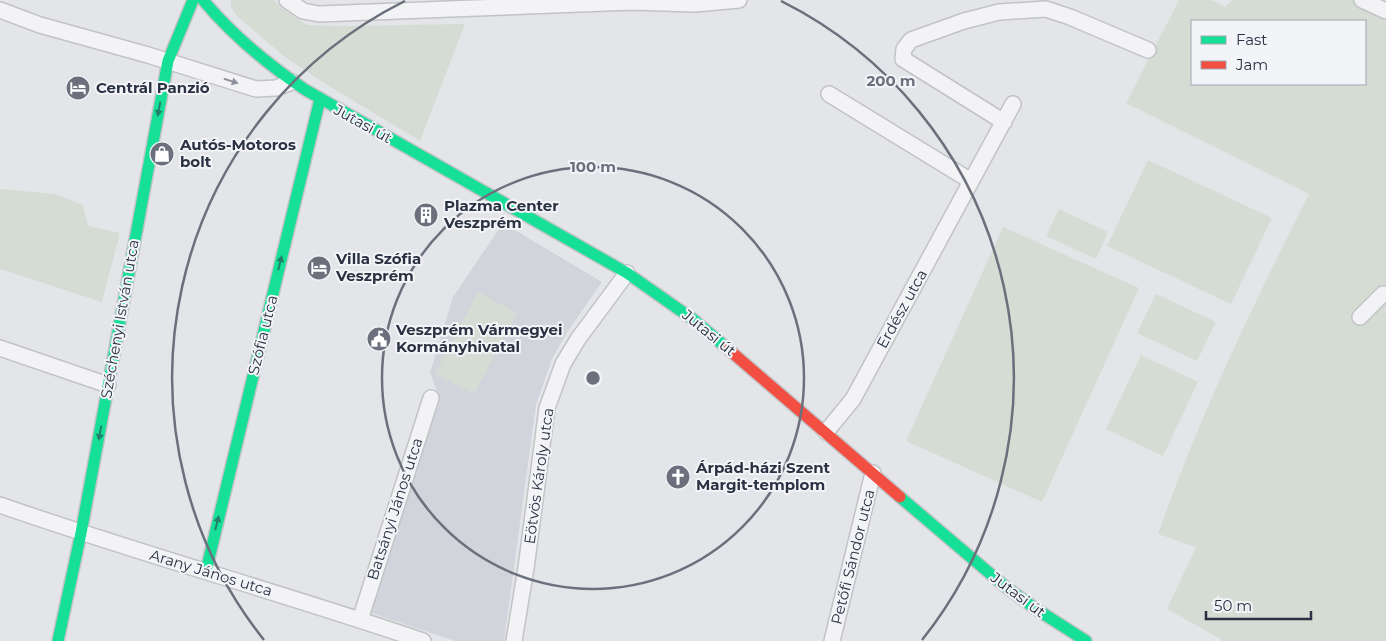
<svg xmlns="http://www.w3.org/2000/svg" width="1386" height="641" viewBox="0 0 1386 641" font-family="Montserrat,sans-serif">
<rect width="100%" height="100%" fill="#e4e5e8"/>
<path fill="#d2d4db" d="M503,223l99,59 -34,49 -16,28 -16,46 -32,236h-49l-84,-28 69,-214 -10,-26 23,-76z"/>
<path fill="#d4dcd4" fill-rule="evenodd" d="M231,0h43l9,9 24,16 38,1 120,-2 -45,117 -96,-58 -39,-26 -49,-42 -5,-9z
M1179,0h32l14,7 8,-7h127l26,14v627h-166l1,-2 -54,-30 29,-62 -38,-13c41,-117 95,-229 151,-340l-183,-91zM1192,21h173v63h-173z
M1148,160l124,58 -41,86 -124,-58z
M0,189l55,5 28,11 5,21 32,7 -18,69 -102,-33z
M1059,209l49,23 -12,27 -50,-23z
M1003,227l136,61 -97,214 -136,-61z
M478,292l39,21 -43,81 -39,-20z
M1156,294l60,28 -19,39 -60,-28z
M1141,355l57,27 -35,74 -57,-27z"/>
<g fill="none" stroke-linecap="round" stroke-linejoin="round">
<defs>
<path id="street" d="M287,0l16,11 16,3 313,-12 63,2 44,-4
M1362,0l24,11
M0,10l40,15 108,30 108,34 20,-1 16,-6
M829,94l142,87
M1004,122l-101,-63 1,-10 7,-9 53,-19 35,-9 47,-3 24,8 78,33
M1360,317l23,-23h3
M0,348l108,37
M826,432l27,-33 160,-295
M0,505c140,49 283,88 423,136
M360,620l71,-222
M514,641l12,-73 21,-160 16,-44 15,-25 49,-66
M832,641l41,-168"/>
<path id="fast" d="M203,0c29,35 63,63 101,89l323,184 67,47 34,29
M900,497l107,91 29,21 50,32
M206,571l114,-472
M58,641l23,-108 87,-472 25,-61"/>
<path id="jam" d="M728,349l172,148"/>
</defs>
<use href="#street" stroke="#c2c3c6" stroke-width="18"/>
<use href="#fast" stroke="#c2c3c6" stroke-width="14"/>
<use href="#jam" stroke="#c2c3c6" stroke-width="14"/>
<use href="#street" stroke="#f3f3f5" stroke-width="15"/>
<use href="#fast" stroke="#16e098" stroke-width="11"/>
<use href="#jam" stroke="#f24e42" stroke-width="11"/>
</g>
<defs><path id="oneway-solid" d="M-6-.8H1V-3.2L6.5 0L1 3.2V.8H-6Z" transform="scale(1.25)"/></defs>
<use fill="#8e929c" href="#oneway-solid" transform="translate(231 81) rotate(18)"/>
<g fill="#218069">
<use href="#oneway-solid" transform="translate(159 109) rotate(101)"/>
<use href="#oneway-solid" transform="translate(280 263) rotate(-76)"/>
<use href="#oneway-solid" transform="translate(100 433) rotate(100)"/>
<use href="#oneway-solid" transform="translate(217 523) rotate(-76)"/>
</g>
<g fill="none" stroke="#6b707c" stroke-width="2.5">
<circle cx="593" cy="378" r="211"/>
<path d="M264 640A421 421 0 0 1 405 1M781 1A421 421 0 0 1 922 640"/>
</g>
<defs>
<symbol id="hotel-disc" viewBox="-11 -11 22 22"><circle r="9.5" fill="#6b707c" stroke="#f2f4f7"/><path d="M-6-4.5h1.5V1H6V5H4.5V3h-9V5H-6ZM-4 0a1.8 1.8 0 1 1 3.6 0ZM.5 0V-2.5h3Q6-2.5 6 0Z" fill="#fff"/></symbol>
<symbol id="shop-disc" viewBox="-11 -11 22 22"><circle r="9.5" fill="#6b707c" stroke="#f2f4f7"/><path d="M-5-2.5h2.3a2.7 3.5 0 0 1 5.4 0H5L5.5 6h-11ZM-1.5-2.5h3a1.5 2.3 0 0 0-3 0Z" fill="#fff"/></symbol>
<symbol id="building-disc" viewBox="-11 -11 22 22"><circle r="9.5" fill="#6b707c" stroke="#f2f4f7"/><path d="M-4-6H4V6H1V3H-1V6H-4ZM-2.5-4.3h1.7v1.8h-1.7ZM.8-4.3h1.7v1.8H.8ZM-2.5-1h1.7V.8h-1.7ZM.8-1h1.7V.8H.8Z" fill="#fff"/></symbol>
<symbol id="civic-disc" viewBox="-11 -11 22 22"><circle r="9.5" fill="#6b707c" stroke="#f2f4f7"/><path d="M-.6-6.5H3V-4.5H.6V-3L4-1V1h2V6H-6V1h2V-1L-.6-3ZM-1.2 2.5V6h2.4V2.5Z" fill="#fff"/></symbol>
<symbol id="church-disc" viewBox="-11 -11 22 22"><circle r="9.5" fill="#6b707c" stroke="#f2f4f7"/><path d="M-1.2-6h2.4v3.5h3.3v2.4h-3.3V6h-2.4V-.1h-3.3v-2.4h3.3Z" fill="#fff"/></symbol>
</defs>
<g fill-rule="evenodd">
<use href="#hotel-disc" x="64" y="74" width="28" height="28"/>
<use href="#shop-disc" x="148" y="140" width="28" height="28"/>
<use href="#building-disc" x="412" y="201" width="28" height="28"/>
<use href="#hotel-disc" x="305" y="254" width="28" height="28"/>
<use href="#civic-disc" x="365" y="325" width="28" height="28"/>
<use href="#church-disc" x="664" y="463" width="28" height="28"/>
</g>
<g text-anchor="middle" stroke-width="4" stroke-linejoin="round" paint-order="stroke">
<g font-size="15" font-weight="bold" fill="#2a3142" stroke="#f2f4f7" text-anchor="start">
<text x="96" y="93">Centrál Panzió</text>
<text x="180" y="150">Autós-Motoros<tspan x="180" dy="17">bolt</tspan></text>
<text x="444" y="211">Plazma Center<tspan x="444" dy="17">Veszprém</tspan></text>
<text x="336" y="264">Villa Szófia<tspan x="336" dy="17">Veszprém</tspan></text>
<text x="396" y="335">Veszprém Vármegyei<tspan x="396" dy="17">Kormányhivatal</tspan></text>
<text x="696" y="473">Árpád-házi Szent<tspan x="696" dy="17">Margit-templom</tspan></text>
</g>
<g font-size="15" fill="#2a3142" stroke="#f2f4f7">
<text transform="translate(363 124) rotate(29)" y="5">Jutasi út</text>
<text transform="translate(902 309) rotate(-61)" y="5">Erdész utca</text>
<text transform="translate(120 319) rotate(-80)" y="5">Széchenyi István utca</text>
<text transform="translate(709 333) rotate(39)" y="5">Jutasi út</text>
<text transform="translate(263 335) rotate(-76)" y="5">Szófia utca</text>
<text transform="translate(539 476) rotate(-82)" y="5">Eötvös Károly utca</text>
<text transform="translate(395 509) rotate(-72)" y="5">Batsányi János utca</text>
<text transform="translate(853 557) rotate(-76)" y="5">Petőfi Sándor utca</text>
<text transform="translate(211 573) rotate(17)" y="5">Arany János utca</text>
<text transform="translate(1018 595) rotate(37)" y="5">Jutasi út</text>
</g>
</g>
<circle cx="593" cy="378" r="8" fill="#6b707c" stroke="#f2f4f7" stroke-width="2.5"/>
<g font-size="15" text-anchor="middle" font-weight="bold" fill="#6b707c" stroke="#f2f4f7" stroke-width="4" stroke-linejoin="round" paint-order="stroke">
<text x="891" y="86">200 m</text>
<text x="593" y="172">100 m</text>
</g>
<rect x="1191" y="20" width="175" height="65" fill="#f2f4f7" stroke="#a2a6af"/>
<rect x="1201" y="36" width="25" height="8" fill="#16e098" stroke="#a2a6af"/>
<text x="1236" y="45" font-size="15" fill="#2a3142">Fast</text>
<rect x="1201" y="61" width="25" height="8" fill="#f24e42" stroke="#a2a6af"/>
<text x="1236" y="70" font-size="15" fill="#2a3142">Jam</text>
<path d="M1206 611v8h105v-8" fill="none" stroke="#2a3142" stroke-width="2.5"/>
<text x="1214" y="611" font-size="15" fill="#2a3142" stroke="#f2f4f7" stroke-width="4" paint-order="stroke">50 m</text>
</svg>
